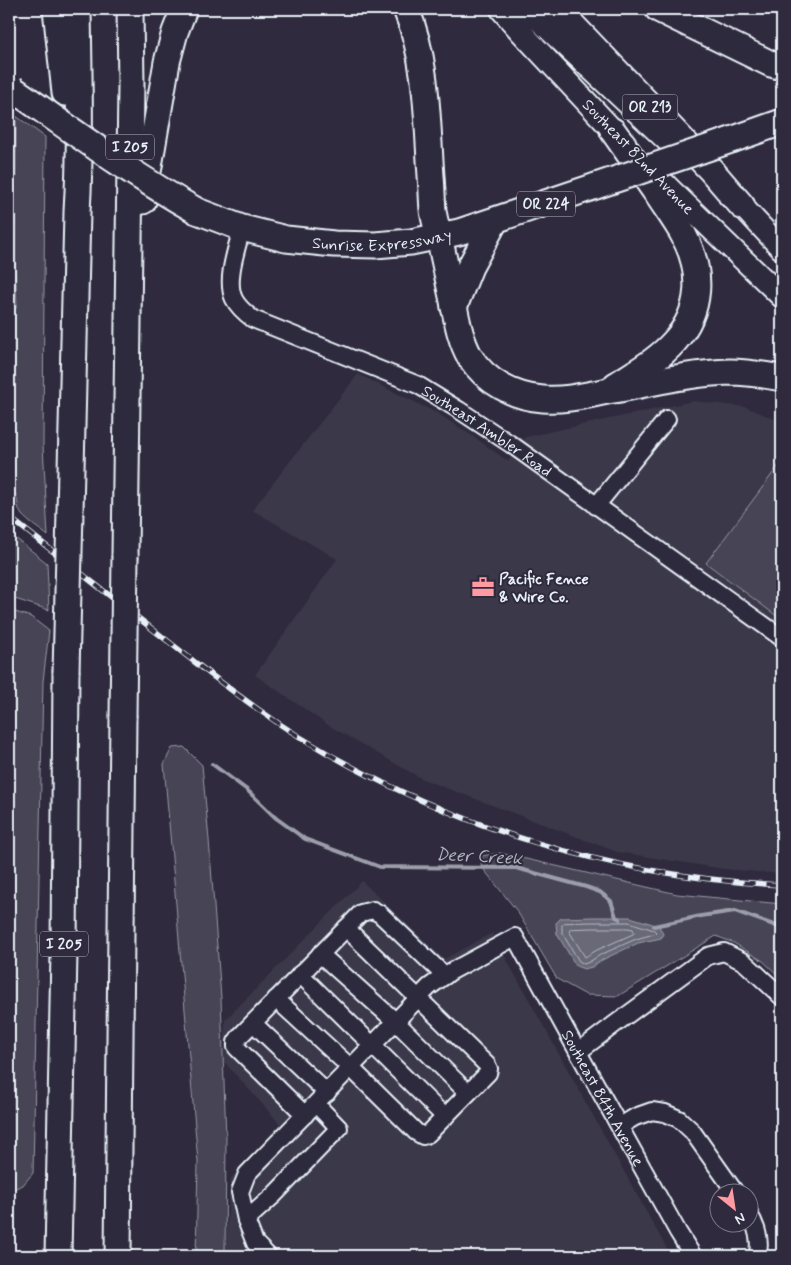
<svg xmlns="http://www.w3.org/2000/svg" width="791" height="1265" viewBox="0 0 791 1265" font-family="Mynerve,sans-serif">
<rect width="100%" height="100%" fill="#2f2a3d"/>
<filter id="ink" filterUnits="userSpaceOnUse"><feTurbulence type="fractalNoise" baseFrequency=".02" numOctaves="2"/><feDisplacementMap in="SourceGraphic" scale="10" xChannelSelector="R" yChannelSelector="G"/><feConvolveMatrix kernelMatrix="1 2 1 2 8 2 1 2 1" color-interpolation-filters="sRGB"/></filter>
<g filter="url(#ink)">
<path fill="#3b3749" d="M9,111l7,5 -1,148 -6,1z
M358,374l79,39 34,22 37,26 17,-24 168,-36 53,6 36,15v39l-76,102 76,57v254l-59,-5 -106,-17 -195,-73 -96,-55 -71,-49 82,-116 -85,-49z
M362,881l82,78 48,-26 179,323h-447l7,-78 49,-54 -56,-62 1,-42z"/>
<path fill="#464455" stroke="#979aa6" d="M16,116l29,21 -2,308 5,91c-7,-6 -20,-14 -26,-21 -7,-9 -1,-18 -13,-30v-171l5,-4 3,-4 -2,-42z
M782,461v159l-76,-57z
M9,533l38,30 2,47 -40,-13z
M9,610l22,7 18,14 -6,50 -10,492 -10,12 -10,4 -4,-2z
M184,747l18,18 7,75 12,158 5,140 -1,118h-29l2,-94 -34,-398 8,-16z
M500,853l177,41 105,10v75l-19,-18 -29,-18 -18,-7 -98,60 -32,-1 -29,-16 -40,-68 -36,-45 1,-10z"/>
<path fill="#696978" stroke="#9c9fab" d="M592,917h38l29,9 4,8 -2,4 -23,5 -36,17 -10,7 -8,2 -8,-3 -19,-32 -1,-11 5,-5z"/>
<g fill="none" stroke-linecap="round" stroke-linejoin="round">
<path stroke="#b5bbc5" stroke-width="1" d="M592,922h37l25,8 2,2 -2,2 -18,5 -36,16 -11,7 -5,2 -5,-3 -17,-28v-8l2,-2z
M593,928h35l5,1 1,3 -1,2 -36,16 -12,7 -16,-26 2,-2z"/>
<path stroke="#9c9fab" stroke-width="4" d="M212,764l35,26 29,28 29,21 75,28 136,1 70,19 14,5 11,9 5,16 4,2
M654,926l47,-10 34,-5 47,17"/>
<defs>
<g id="minor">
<path id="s1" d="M242,228c-5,20 -17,52 -8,71 4,8 11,14 19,20l165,66 41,25 53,35 270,193"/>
<path d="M596,506l71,-87"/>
<path d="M320,954l76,68 72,71"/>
<path d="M300,974l145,143"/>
<path d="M276,999l75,69 65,64 7,4 5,-2 60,-61 1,-4 -2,-4 -141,-137"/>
<path d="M253,1023l74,70"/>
<path d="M578,1052l37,-28 93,-68 16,-4 20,10 38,35"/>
<path d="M305,1115l-65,-64 -4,-4v-5l5,-7 120,-122 12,-3 7,4 65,62"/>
<path d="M620,1126l15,-9 17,-6 13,2 14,6 13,12 43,61"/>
<path d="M748,1212c8,13 14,29 9,44"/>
<path d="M246,1220l28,-25 65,-67 -23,-24"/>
<path id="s2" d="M268,1256l-13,-13 -9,-23 -6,-28 7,-18 182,-187 21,-15 65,-35 63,115 100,180 15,24"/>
</g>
<path id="major" d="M501,9l20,23 104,111
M527,9l149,140
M646,165l26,26 110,106
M729,196l13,10 40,43"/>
<g id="highway">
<path d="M56,9l9,84"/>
<path d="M406,9c22,52 21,112 25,167 1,12 1,23 2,34 1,9 4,18 6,26 4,19 8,37 12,56 5,22 8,46 19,65 16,25 44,40 73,42 24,2 47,-5 71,-9 38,-7 77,-17 116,-18 17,0 35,3 52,6"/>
<path d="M557,9l154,161 31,36"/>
<path d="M658,9l113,55 11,3"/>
<path d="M613,131c15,21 29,42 44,63 9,14 19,27 27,42 19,36 18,75 -10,106 -16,18 -38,30 -58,43"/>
<path d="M734,139l48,-17"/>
<path d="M143,201l24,-139 8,-30 9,-23"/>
<path id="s3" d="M197,211l45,17 44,11 48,5 41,1 36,-3 48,-10 137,-46"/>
<path d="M454,307l16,-40 25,-46"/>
<path d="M70,512l7,-300c4,-68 2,-135 1,-203"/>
<path d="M125,556l6,-470 -1,-77"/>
<path d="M58,1256l6,-303 2,-281"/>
<path d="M118,1256l5,-539"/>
</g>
</defs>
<use href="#minor" stroke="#e8f1f8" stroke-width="20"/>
<use href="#major" stroke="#e8f1f8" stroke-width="25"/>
<use href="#highway" stroke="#e8f1f8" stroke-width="29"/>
<use href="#minor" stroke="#2f2a3d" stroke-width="16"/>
<use href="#major" stroke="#2f2a3d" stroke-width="21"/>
<use href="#highway" stroke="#2f2a3d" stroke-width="25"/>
<defs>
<path id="rail" d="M9,517l201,157c29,22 59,44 90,63 145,89 312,140 482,148"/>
</defs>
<use href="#rail" stroke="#e8f1f8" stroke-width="5.5"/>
<use href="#rail" stroke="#2f2a3d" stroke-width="4" stroke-dasharray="11" stroke-linecap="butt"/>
<defs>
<path id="highway-bridge" d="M13,89c60,42 119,86 184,122
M596,186l138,-47
M66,672l4,-160
M123,717l2,-161"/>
</defs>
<use href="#highway-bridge" stroke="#e8f1f8" stroke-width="29" stroke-linecap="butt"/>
<use href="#highway-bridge" stroke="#2f2a3d" stroke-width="25"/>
</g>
</g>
<defs>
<symbol id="office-bare" viewBox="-9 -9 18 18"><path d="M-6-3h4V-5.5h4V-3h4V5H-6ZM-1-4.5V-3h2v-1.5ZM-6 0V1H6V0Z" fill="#ff9aa2" stroke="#2f2a3d" stroke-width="2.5" paint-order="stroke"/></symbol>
</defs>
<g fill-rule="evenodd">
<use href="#office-bare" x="467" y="571" width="32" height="32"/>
</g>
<g text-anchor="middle" stroke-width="4" stroke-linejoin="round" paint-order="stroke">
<g fill="#2f2a3d" stroke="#b0b5c0" stroke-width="1">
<rect x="622.5" y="94.5" width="55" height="25" rx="4"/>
<rect x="106" y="134.5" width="48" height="25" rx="4"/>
<rect x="517" y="191.5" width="58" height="25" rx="4"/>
<rect x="40" y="931.5" width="48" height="25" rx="4"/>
</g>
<g font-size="15" font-weight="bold" fill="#e8f1f8">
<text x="650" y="112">OR 213</text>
<text x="130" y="152">I 205</text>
<text x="546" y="209">OR 224</text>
<text x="64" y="949">I 205</text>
</g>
<g font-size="16" fill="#e8f1f8" stroke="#2f2a3d">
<text transform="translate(639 156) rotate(46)" y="6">Southeast 82nd Avenue</text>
<text dy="6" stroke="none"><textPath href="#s3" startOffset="190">Sunrise Expressway</textPath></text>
<text dy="6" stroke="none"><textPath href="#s1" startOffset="361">Southeast Ambler Road</textPath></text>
<text dy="6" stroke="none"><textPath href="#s2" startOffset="635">Southeast 84th Avenue</textPath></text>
</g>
<g font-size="16" font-weight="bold" fill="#e8f1f8" stroke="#2f2a3d" text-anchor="start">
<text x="499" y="584">Pacific Fence<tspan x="499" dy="18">&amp; Wire Co.</tspan></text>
</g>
<g font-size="18" font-style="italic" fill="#afb4be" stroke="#2f2a3d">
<text transform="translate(479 856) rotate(3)" y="6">Deer Creek</text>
</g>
</g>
<rect width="791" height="1265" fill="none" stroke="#2f2a3d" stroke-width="30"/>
<rect x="15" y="15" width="761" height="1235" fill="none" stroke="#e8f1f8" stroke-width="2" filter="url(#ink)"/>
<g transform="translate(734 1208) rotate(150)"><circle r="24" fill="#2f2a3d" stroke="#797a88"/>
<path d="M0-4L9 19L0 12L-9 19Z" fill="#ff9aa2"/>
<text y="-8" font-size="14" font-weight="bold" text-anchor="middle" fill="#e8f1f8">N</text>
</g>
</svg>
